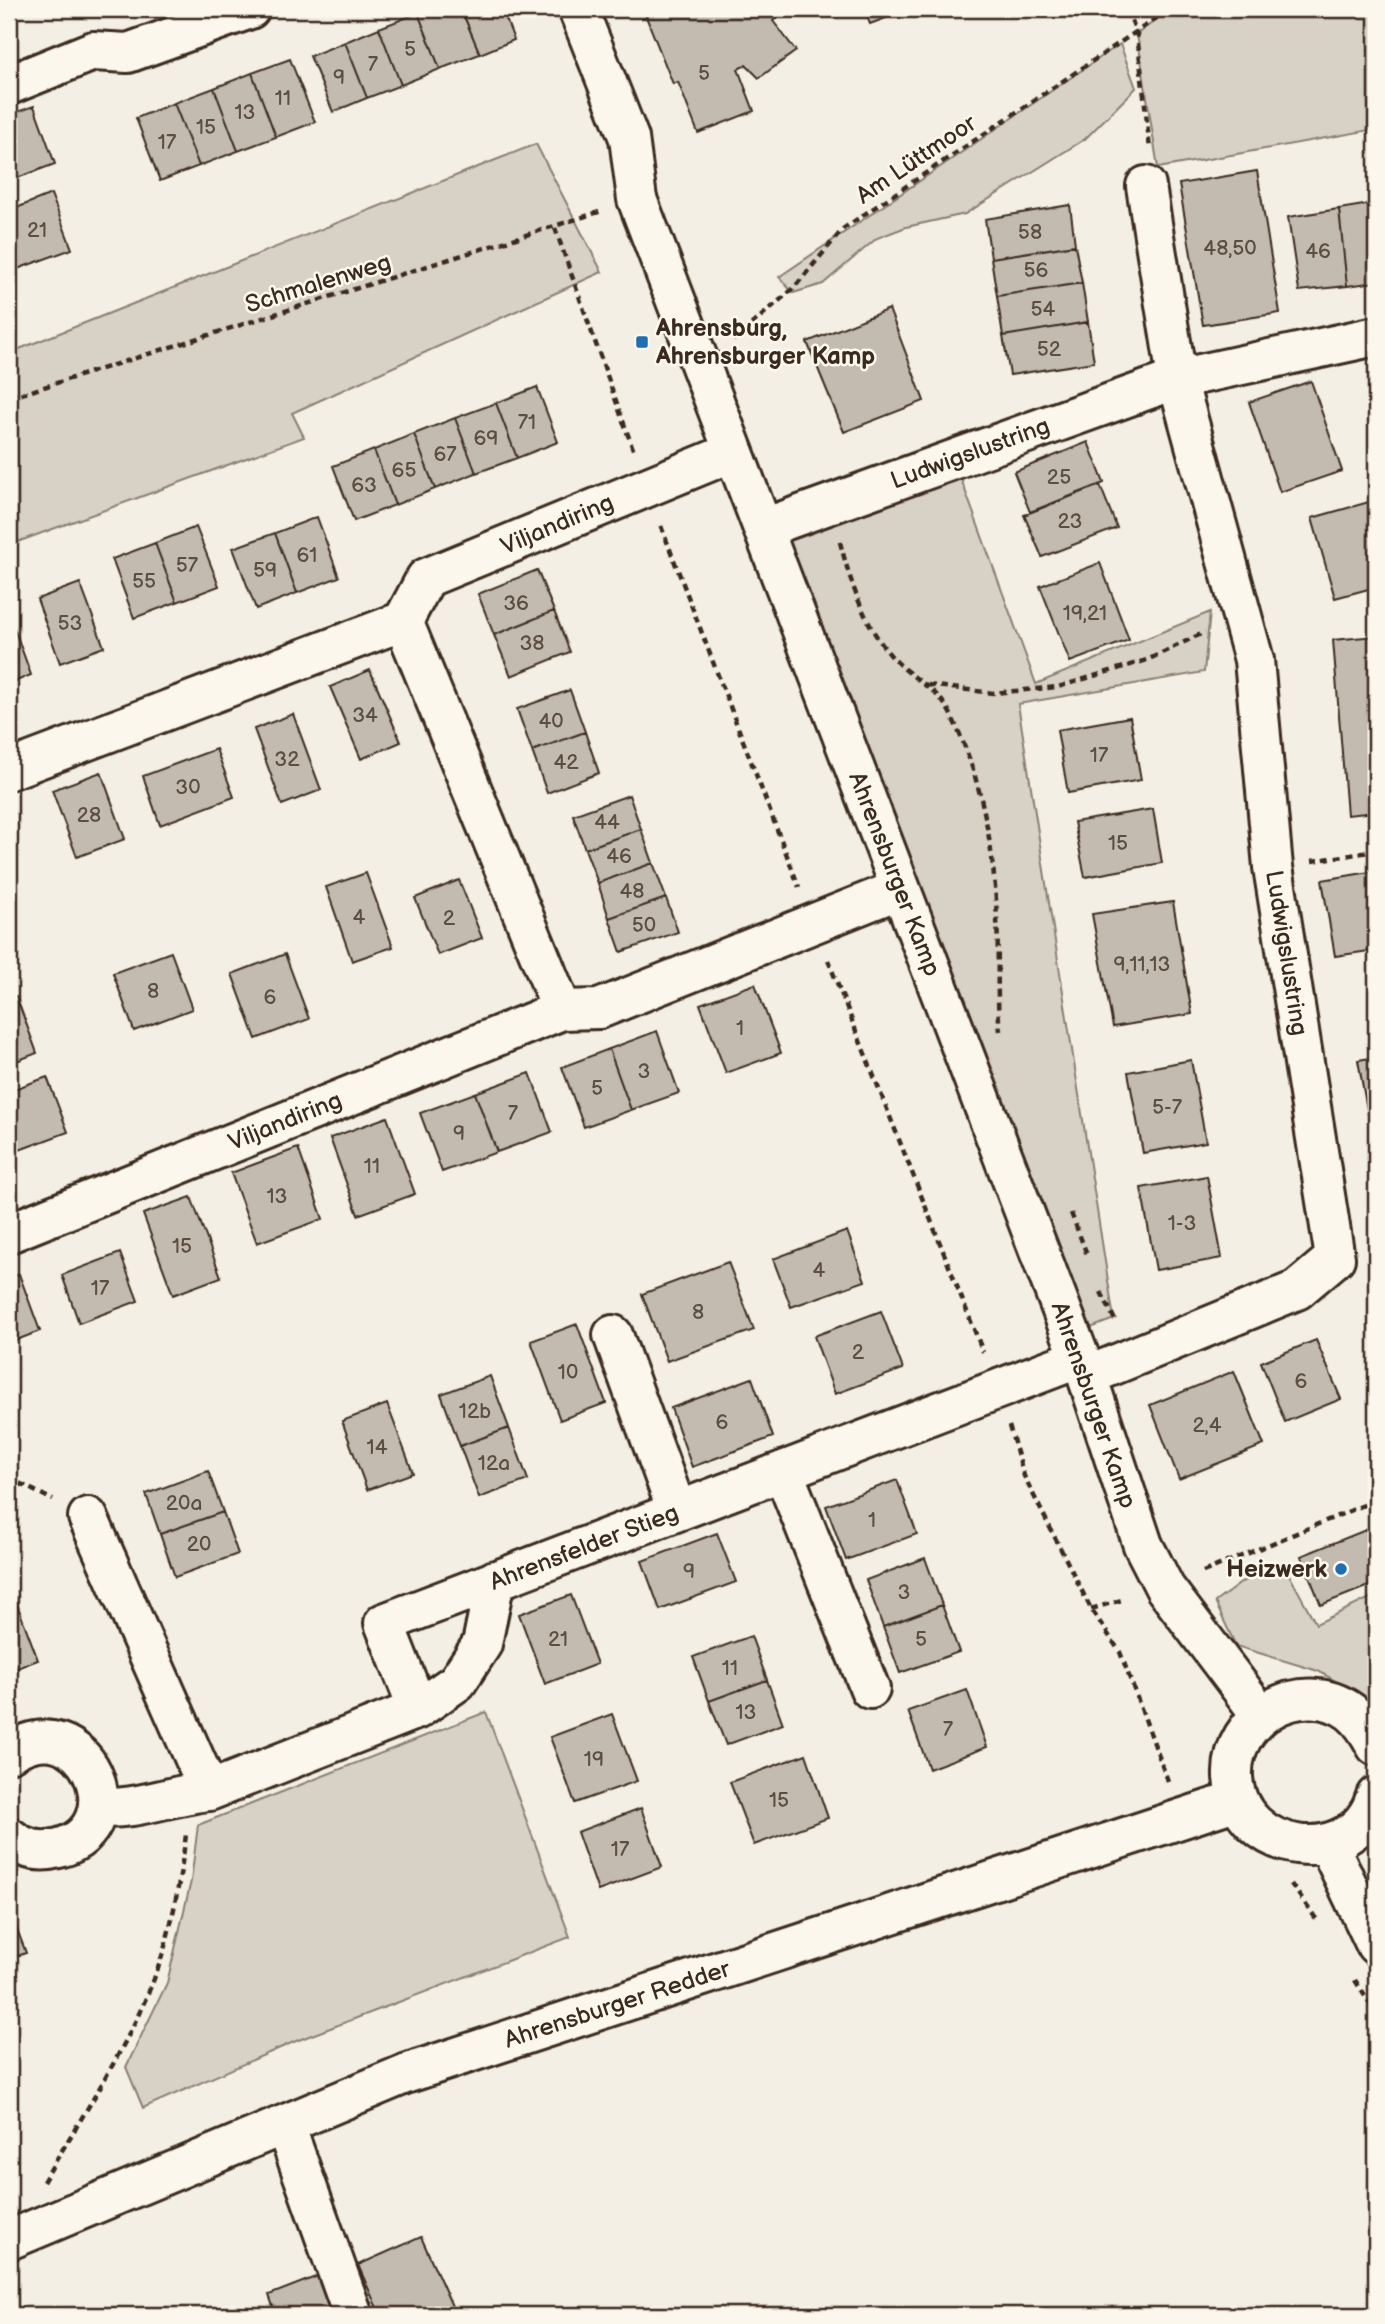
<svg xmlns="http://www.w3.org/2000/svg" width="1385" height="2324" viewBox="0 0 1385 2324" font-family="'Balsamiq Sans',sans-serif">
<rect width="100%" height="100%" fill="#f3efe4"/>
<filter id="ink" filterUnits="userSpaceOnUse"><feTurbulence type="fractalNoise" baseFrequency=".0143" numOctaves="2"/><feDisplacementMap in="SourceGraphic" scale="14" xChannelSelector="R" yChannelSelector="G"/><feConvolveMatrix kernelMatrix="1 2 1 2 8 2 1 2 1" color-interpolation-filters="sRGB"/></filter>
<g filter="url(#ink)">
<path fill="#d8d1c6" stroke="#8a7e72" stroke-width="2" d="M1171,9h205v120l-218,39 -21,-134z
M1120,44l16,44 -51,51 -120,75 -59,13 -29,11 -54,46 -30,9 -14,-16z
M536,144l66,128 -310,141 12,24 -295,108v-192z
M957,468l79,216 174,-72 -6,60 -186,32 96,615 -31,12 -302,-798z
M1285,1567l31,57 60,-29v109l-58,-33 -82,-25 -21,-44 34,-25z
M486,1712l84,225 -274,104 -153,67 -17,-41 41,-84 24,-102 7,-56z"/>
<path fill="#c3bbb0" stroke="#3b2a1e" stroke-width="2" d="M428,9h33l19,45 -40,15 -22,-56z
M461,9h41l12,31 -34,14z
M643,9h140l2,2 -12,10 23,30 -37,27 -13,-13 -8,4 16,42 -56,22 -20,-51 -5,2z
M864,9h46l-40,15z
M418,13l22,56 -39,16 -22,-57z
M379,28l22,57 -34,13 -22,-56z
M345,42l22,56 -34,14 -23,-56z
M290,59l25,63 -39,15 -24,-64z
M252,73l24,64 -38,14 -24,-63z
M214,88l24,63 -39,15 -25,-63z
M174,103l25,63 -39,15 -24,-63z
M34,106l21,58 -46,17v-66z
M1257,171l23,142 -77,12 -24,-141z
M51,194l21,55 -63,23v-61z
M1376,203v79l-29,4 -8,-77z
M1070,205l5,40 -84,13 -6,-39z
M1339,209l8,77 -48,5 -11,-74z
M1075,245l7,38 -85,13 -6,-38z
M1082,283l6,39 -85,14 -6,-40z
M889,309l35,92 -80,31 -37,-90z
M1088,322l6,40 -84,13 -7,-39z
M1311,381l31,90 -62,21 -31,-90z
M537,387l21,55 -41,16 -21,-55z
M496,403l21,55 -41,15 -21,-55z
M455,418l21,55 -41,16 -21,-55z
M414,434l21,55 -40,16 -21,-55z
M1088,442l16,41 -74,29 -16,-40z
M374,450l21,55 -41,16 -21,-55z
M1100,485l17,43 -75,29 -18,-42z
M1376,500v87l-41,11 -23,-80z
M317,517l22,60 -42,16 -22,-60z
M196,527l23,59 -42,16 -22,-59z
M275,533l22,60 -41,16 -23,-61z
M155,543l22,59 -43,16 -22,-59z
M1100,563l29,77 -59,22 -30,-76z
M537,570l17,41 -60,24 -16,-41z
M80,583l24,64 -44,16 -23,-64z
M554,611l16,41 -59,24 -17,-41z
M9,614l22,61 -22,9z
M1376,636v176l-29,3 -14,-175z
M370,670l31,72 -40,17 -31,-72z
M570,690l15,42 -53,19 -15,-42z
M293,714l28,76 -39,15 -28,-76z
M1130,717l11,63 -73,13 -11,-63z
M585,732l14,41 -52,20 -15,-42z
M216,749l18,48 -74,28 -17,-49z
M101,772l24,67 -48,18 -25,-67z
M629,795l12,34 -56,20 -12,-34z
M1153,809l9,54 -77,14 -11,-55z
M641,829l12,34 -55,20 -13,-34z
M653,863l13,35 -57,20 -11,-35z
M1376,871v79l-41,6 -13,-76z
M366,873l27,74 -41,14 -26,-74z
M459,880l23,58 -44,17 -23,-57z
M666,898l12,34 -57,20 -12,-34z
M1173,902l19,112 -79,13 -21,-113z
M171,952l21,57 -58,22 -21,-58z
M285,954l24,65 -53,20 -24,-65z
M755,984l26,69 -55,20 -26,-69z
M16,996l21,57 -28,11v-65z
M657,1031l22,62 -48,17 -22,-61z
M609,1049l22,61 -47,17 -22,-60z
M1376,1057v57l-8,1 -10,-55z
M1191,1060l15,82 -63,11 -15,-81z
M530,1073l22,59 -55,20 -22,-59z
M47,1077l21,55 -57,21 -2,-62z
M475,1093l22,59 -55,20 -22,-59z
M387,1117l28,77 -57,21 -28,-77z
M298,1148l25,71 -66,24 -26,-70z
M1207,1176l15,82 -66,12 -15,-82z
M191,1197l30,80 -48,18 -30,-81z
M847,1231l18,50 -74,26 -18,-48z
M120,1253l18,48 -59,22 -17,-48z
M728,1262l26,68 -87,31 -25,-67z
M19,1274l21,57 -31,12v-65z
M881,1311l22,58 -68,25 -21,-58z
M577,1324l29,79 -46,17 -29,-79z
M1316,1340l25,59 -56,23 -24,-60z
M1234,1371l30,74 -85,34 -29,-74z
M490,1376l19,52 -49,18 -19,-52z
M752,1378l21,59 -81,30 -21,-59z
M387,1404l26,69 -46,17 -25,-69z
M509,1428l19,52 -49,18 -19,-52z
M208,1471l15,41 -63,22 -14,-40z
M897,1480l20,54 -71,26 -20,-54z
M223,1512l15,42 -63,23 -15,-43z
M1368,1529l8,21v33l-55,22 -20,-49z
M717,1533l19,49 -76,28 -18,-49z
M925,1558l17,47 -59,22 -17,-47z
M9,1583l29,77 -29,11z
M571,1595l26,69 -52,20 -26,-70z
M942,1605l17,47 -59,21 -17,-46z
M751,1636l16,44 -58,21 -16,-44z
M767,1680l16,44 -57,21 -17,-44z
M967,1690l20,57 -58,22 -21,-58z
M612,1714l25,67 -62,22 -25,-66z
M806,1754l22,64 -74,27 -24,-63z
M641,1808l21,59 -64,24 -21,-59z
M9,1908l17,45 -17,6z
M421,2237l35,78h-76l-22,-50z
M323,2274l16,41h-63l-7,-20z"/>
<g fill="none" stroke-linecap="round" stroke-linejoin="round">
<defs>
<path id="minor" d="M578,9l51,129 8,61 450,1177 56,169 22,43 96,127
M9,85l84,-34 35,2 122,-44
M1146,186l31,193 199,-43
M764,528l413,-149 77,281 19,207 62,391 -38,32 -210,86
M403,621l159,389
M9,770l394,-149 23,-43 307,-126
M9,1233l553,-223 37,-1 301,-120
M613,1335l64,176
M783,1471l87,218
M88,1517l121,274
M418,1709l39,-27 25,-38 13,-64
M1376,1746c-6,-12 -14,-25 -25,-34 -49,-36 -121,5 -118,65 5,78 121,95 143,19
M9,1753c76,-52 129,74 50,95 -18,5 -35,2 -50,-11
M98,1807c34,5 75,-13 111,-16l209,-82 -34,-86 696,-265
M1328,1844l48,101
M285,2125l68,190
M9,2240l396,-166 833,-274"/>
</defs>
<use href="#minor" stroke="#3b2a1e" stroke-width="44"/>
<path stroke="#3b2a1e" stroke-width="4.5" stroke-dasharray="7 5" stroke-linecap="butt" d="M1127,9l10,25 13,115
M555,228l79,224
M733,340l60,-51 51,-61 326,-219
M9,380l6,15
M9,398l593,-187
M661,526l138,361
M840,542c11,43 27,92 60,123 17,16 39,26 50,48 32,64 44,135 47,206 2,37 -1,75 3,112
M928,685l65,8 65,-6 89,-27 58,-28
M1312,861l64,-10
M828,960l155,392
M1071,1213l17,44
M1101,1292l15,30
M1009,1426l15,50 67,133 29,43 48,129
M9,1478l44,22
M1203,1572l173,-72
M1091,1609l34,-10
M1291,1884l26,36
M1355,1980l21,34
M43,2182c38,-64 80,-127 108,-196 20,-47 28,-101 35,-151"/>
<use href="#minor" stroke="#fbf7ec" stroke-width="38"/>
</g>
</g>
<g fill="#1f6fb2" stroke="#fbf7ec" stroke-width="2.5">
<rect x="635" y="335" width="14" height="14" rx="3.5"/>
<circle cx="1341" cy="1569" r="7"/>
</g>
<g text-anchor="middle" stroke-width="5" stroke-linejoin="round" paint-order="stroke">
<g font-size="21" fill="#5d4e42">
<text x="410" y="56">5</text>
<text x="373" y="71">7</text>
<text x="704" y="80">5</text>
<text x="339" y="84">9</text>
<text x="283" y="105">11</text>
<text x="245" y="119">13</text>
<text x="206" y="134">15</text>
<text x="167" y="149">17</text>
<text x="37" y="237">21</text>
<text x="1030" y="239">58</text>
<text x="1230" y="255">48,50</text>
<text x="1318" y="258">46</text>
<text x="1036" y="277">56</text>
<text x="1043" y="316">54</text>
<text x="1049" y="356">52</text>
<text x="527" y="429">71</text>
<text x="486" y="445">69</text>
<text x="445" y="461">67</text>
<text x="404" y="477">65</text>
<text x="1059" y="484">25</text>
<text x="364" y="492">63</text>
<text x="1070" y="528">23</text>
<text x="307" y="562">61</text>
<text x="187" y="572">57</text>
<text x="265" y="577">59</text>
<text x="144" y="588">55</text>
<text x="516" y="610">36</text>
<text x="1085" y="620">19,21</text>
<text x="70" y="630">53</text>
<text x="532" y="650">38</text>
<text x="365" y="722">34</text>
<text x="551" y="728">40</text>
<text x="1099" y="762">17</text>
<text x="287" y="766">32</text>
<text x="566" y="769">42</text>
<text x="188" y="794">30</text>
<text x="89" y="822">28</text>
<text x="607" y="829">44</text>
<text x="1118" y="850">15</text>
<text x="619" y="863">46</text>
<text x="632" y="898">48</text>
<text x="359" y="924">4</text>
<text x="449" y="925">2</text>
<text x="644" y="932">50</text>
<text x="1142" y="971">9,11,13</text>
<text x="153" y="998">8</text>
<text x="270" y="1004">6</text>
<text x="740" y="1035">1</text>
<text x="644" y="1078">3</text>
<text x="597" y="1095">5</text>
<text x="1167" y="1114">5-7</text>
<text x="513" y="1120">7</text>
<text x="459" y="1140">9</text>
<text x="372" y="1173">11</text>
<text x="277" y="1203">13</text>
<text x="1182" y="1230">1-3</text>
<text x="182" y="1253">15</text>
<text x="819" y="1277">4</text>
<text x="100" y="1295">17</text>
<text x="698" y="1319">8</text>
<text x="858" y="1359">2</text>
<text x="568" y="1379">10</text>
<text x="1301" y="1388">6</text>
<text x="475" y="1418">12b</text>
<text x="722" y="1429">6</text>
<text x="1207" y="1432">2,4</text>
<text x="377" y="1454">14</text>
<text x="494" y="1470">12a</text>
<text x="184" y="1510">20a</text>
<text x="872" y="1527">1</text>
<text x="199" y="1551">20</text>
<text x="689" y="1578">9</text>
<text x="904" y="1599">3</text>
<text x="558" y="1646">21</text>
<text x="921" y="1646">5</text>
<text x="730" y="1675">11</text>
<text x="746" y="1719">13</text>
<text x="948" y="1736">7</text>
<text x="594" y="1766">19</text>
<text x="779" y="1807">15</text>
<text x="620" y="1856">17</text>
</g>
<g font-size="24" fill="#3b2a1e" stroke="#fbf7ec">
<text transform="translate(916 159) rotate(-34)" y="8">Am Lüttmoor</text>
<text transform="translate(318 283) rotate(-17)" y="8">Schmalenweg</text>
<text transform="translate(970 453) rotate(-20)" y="8">Ludwigslustring</text>
<text transform="translate(557 524) rotate(-23)" y="8">Viljandiring</text>
<text transform="translate(895 874) rotate(69)" y="8">Ahrensburger Kamp</text>
<text transform="translate(1287 953) rotate(81)" y="8">Ludwigslustring</text>
<text transform="translate(285 1121) rotate(-22)" y="8">Viljandiring</text>
<text transform="translate(1094 1405) rotate(71)" y="8">Ahrensburger Kamp</text>
<text transform="translate(584 1547) rotate(-21)" y="8">Ahrensfelder Stieg</text>
<text transform="translate(617 2004) rotate(-18)" y="8">Ahrensburger Redder</text>
</g>
<g font-size="24" font-weight="bold" fill="#3b2a1e" stroke="#fbf7ec" text-anchor="start">
<text x="656" y="336">Ahrensburg,<tspan x="656" dy="28">Ahrensburger Kamp</tspan></text>
<text x="1327" y="1577" text-anchor="end">Heizwerk</text>
</g>
</g>
<rect width="1385" height="2324" fill="none" stroke="#fbf7ec" stroke-width="35"/>
<rect x="18" y="18" width="1350" height="2289" fill="none" stroke="#3b2a1e" stroke-width="2.5" filter="url(#ink)"/>
</svg>
